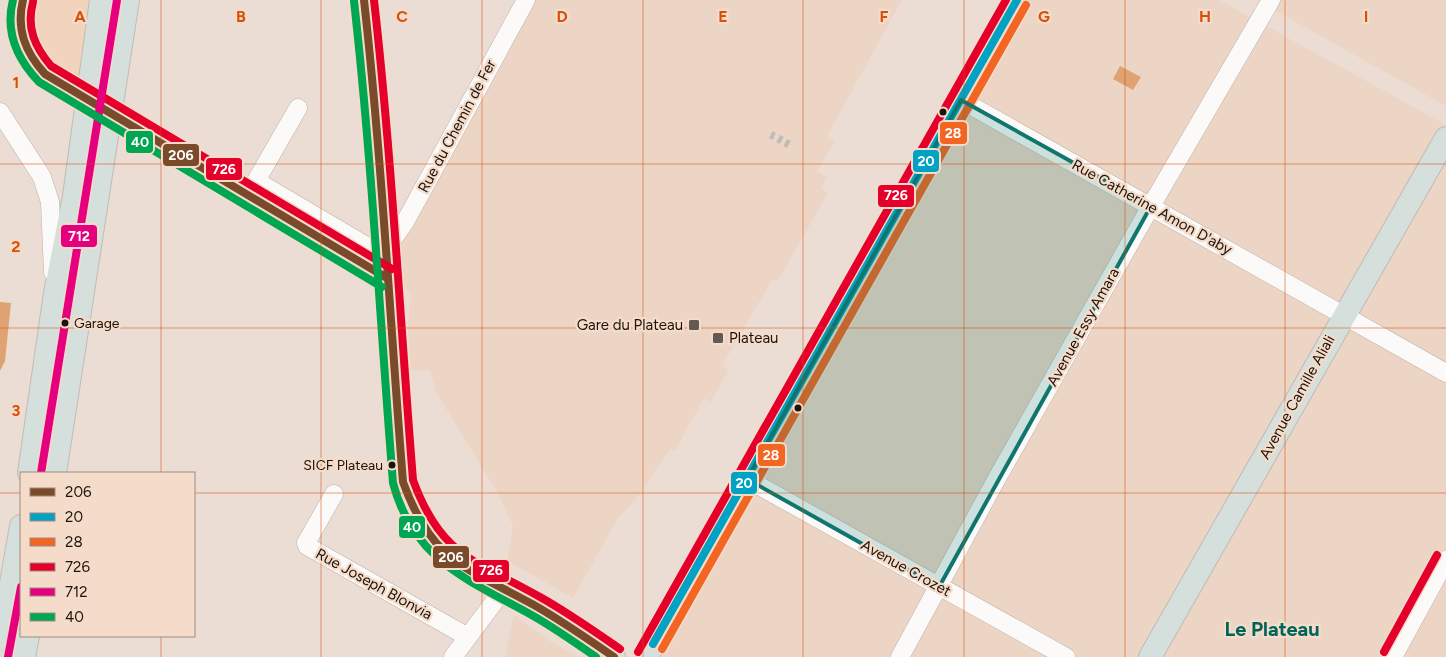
<svg xmlns="http://www.w3.org/2000/svg" width="1446" height="657" viewBox="0 0 1446 657" font-family="Figtree,sans-serif">
<rect width="100%" height="100%" fill="#ebddd4"/>
<path fill="#edd5c5" d="M535,0h367l-75,136 8,5 -18,30 10,6 -6,11 7,5 -51,89 -5,-2 -50,86 6,4 -17,32 -7,-4 -29,53 -5,-2 -34,50 -18,19 -45,80 -66,-37 6,-35 -16,-34 -61,-100 -6,-22 -19,1 -3,-45 3,-30 -13,-18 -2,-28z
M1028,0h191l227,125v532h-787z
M1280,0h166v106l-172,-96z
M514,615l36,26 29,16h-74z"/>
<path fill="#f2d3bc" d="M31,0h62l-12,84c-21,-13 -45,-27 -50,-53 -2,-9 0,-21 0,-31z"/>
<path fill="#dea371" d="M1120,66l21,11 -8,13 -20,-11z
M0,302l11,1 -6,58 -5,10z"/>
<g fill="none" stroke-linecap="round" stroke-linejoin="round">
<defs>
<path id="minor" d="M961,100l485,273
M298,108l-42,73 129,76
M0,112l42,65 8,25 3,70
M385,250l20,-28 121,-222
M747,479l319,178
M334,494l-28,49 1,3 161,91
M453,657l50,-67
M900,657l96,-177 155,-274 120,-206
M1393,657l53,-97"/>
<path id="major" d="M23,0c-10,29 3,54 22,74
M364,0l13,118 8,139 18,225c23,78 66,88 131,123 27,16 54,34 80,52
M215,176l172,102
M29,473l26,-180 19,-97 27,-196
M55,473l73,-473
M0,646l21,-120
M24,657l4,-21
M647,657l370,-657
M1150,657l296,-519"/>
</defs>
<use href="#minor" stroke="#bdb2ab" stroke-width="19"/>
<use href="#major" stroke="#c1bbb6" stroke-width="24"/>
<use href="#minor" stroke="#fcfaf9" stroke-width="18"/>
<use href="#major" stroke="#d5dfdc" stroke-width="22"/>
<path stroke="#bfbbb9" stroke-width="4" stroke-dasharray="9 9" stroke-linecap="butt" d="M771,139l3,-7
M778,143l4,-7
M785,147l4,-7"/>
<defs>
<path id="major-bridge" d="M45,74l170,102"/>
</defs>
<use href="#major-bridge" stroke="#c1bbb6" stroke-width="24" stroke-linecap="butt"/>
<use href="#major-bridge" stroke="#d5dfdc" stroke-width="22"/>
<defs>
<path id="bus-1" d="M23,0c-7,29 2,52 22,74l342,204
M364,0c18,160 26,321 39,482 29,80 62,85 131,123 28,16 54,34 80,52"/>
<path id="bus-2" d="M653,644l364,-644"/>
<path id="bus-3" d="M662,649l364,-644"/>
<path id="bus-4" d="M374,0c18,159 26,320 39,480 28,77 62,80 127,117 27,15 54,34 80,52
M33,2c-7,26 2,45 18,64l341,203
M638,652l368,-652
M1384,652l53,-97"/>
<path id="bus-5" d="M41,473l76,-473
M8,657l13,-70"/>
<path id="bus-6" d="M13,0c-8,31 4,59 26,82l343,205
M354,1c18,160 26,321 39,482 20,76 73,96 135,130 24,13 46,29 68,44"/>
</defs>
<use href="#bus-1" stroke="#f5dcca" stroke-width="11"/>
<use href="#bus-2" stroke="#f5dcca" stroke-width="11"/>
<use href="#bus-3" stroke="#f5dcca" stroke-width="11"/>
<use href="#bus-4" stroke="#f5dcca" stroke-width="11"/>
<use href="#bus-5" stroke="#f5dcca" stroke-width="11"/>
<use href="#bus-6" stroke="#f5dcca" stroke-width="11"/>
<use href="#bus-1" stroke="#7a4b2a" stroke-width="8"/>
<use href="#bus-2" stroke="#01a2c4" stroke-width="8"/>
<use href="#bus-3" stroke="#f26522" stroke-width="8"/>
<use href="#bus-4" stroke="#e4002b" stroke-width="8"/>
<use href="#bus-5" stroke="#e5007d" stroke-width="8"/>
<use href="#bus-6" stroke="#00a651" stroke-width="8"/>
</g>
<path fill="#0f766e" fill-opacity="0.2" stroke="#0f766e" stroke-width="4" stroke-linejoin="round" d="M961,100l190,106 -212,381 -192,-108z"/>
<path fill="none" stroke="#d4520c" stroke-width="1" stroke-opacity="0.55" d="M161,0v473M321,0v657M482,0v657M643,0v657M803,0v657M964,0v657M1125,0v657M1285,0v657M0,164h1446M0,328h1446M0,493h21M194,493h1252M161,636v21"/>
<g fill="#1b130c" stroke="#f5dcca" stroke-width="2">
<circle cx="943" cy="112" r="4.5"/>
<circle cx="65" cy="323" r="4.5"/>
<circle cx="798" cy="408" r="4.5"/>
<circle cx="392" cy="465" r="4.5"/>
</g>
<g fill="#645a52" stroke="#f5dcca" stroke-width="2">
<rect x="688" y="319" width="12" height="12" rx="2.5"/>
<rect x="712" y="332" width="12" height="12" rx="2.5"/>
</g>
<g text-anchor="middle" stroke-width="4.5" stroke-linejoin="round" paint-order="stroke">
<g font-size="14" fill="#1b130c" stroke="#f5dcca" text-anchor="start">
<text x="74" y="328">Garage</text>
<text x="383" y="470" text-anchor="end">SICF Plateau</text>
</g>
<g font-size="15" fill="#1b130c" stroke="#f5dcca">
<text transform="translate(457 126) rotate(-62)" y="5">Rue du Chemin de Fer</text>
<text transform="translate(1152 207) rotate(29)" y="5">Rue Catherine Amon D'aby</text>
<text transform="translate(1083 327) rotate(-61)" y="5">Avenue Essy Amara</text>
<text transform="translate(1297 397) rotate(-61)" y="5">Avenue Camille Aliali</text>
<text transform="translate(906 568) rotate(29)" y="5">Avenue Crozet</text>
<text transform="translate(374 584) rotate(29)" y="5">Rue Joseph Blonvia</text>
</g>
<g font-size="15" fill="#1b130c" stroke="#f5dcca" text-anchor="end">
<text x="683" y="330">Gare du Plateau</text>
<text x="729" y="343" text-anchor="start">Plateau</text>
</g>
<g font-size="20" font-weight="bold" fill="#01645b" stroke="#f5dcca">
<text x="1272" y="636">Le Plateau</text>
</g>
</g>
<g font-size="16" text-anchor="middle" font-weight="bold" fill="#d4520c" stroke="#f5dcca" stroke-width="4.5" stroke-linejoin="round" paint-order="stroke">
<text x="80" y="22">A</text>
<text x="241" y="22">B</text>
<text x="402" y="22">C</text>
<text x="562" y="22">D</text>
<text x="723" y="22">E</text>
<text x="884" y="22">F</text>
<text x="1044" y="22">G</text>
<text x="1205" y="22">H</text>
<text x="1366" y="22">I</text>
<text x="16" y="88">1</text>
<text x="16" y="252">2</text>
<text x="16" y="416">3</text>
</g>
<g stroke="#f5dcca" stroke-width="2">
<rect x="939" y="121" width="29" height="24" rx="5" fill="#f26522"/>
<rect x="125" y="130" width="29" height="24" rx="5" fill="#00a651"/>
<rect x="162" y="143" width="38" height="24" rx="5" fill="#7a4b2a"/>
<rect x="912" y="149" width="28" height="24" rx="5" fill="#01a2c4"/>
<rect x="205" y="157" width="38" height="24" rx="5" fill="#e4002b"/>
<rect x="877" y="184" width="38" height="24" rx="5" fill="#e4002b"/>
<rect x="60" y="224" width="38" height="24" rx="5" fill="#e5007d"/>
<rect x="757" y="443" width="29" height="24" rx="5" fill="#f26522"/>
<rect x="730" y="471" width="28" height="24" rx="5" fill="#01a2c4"/>
<rect x="398" y="515" width="28" height="24" rx="5" fill="#00a651"/>
<rect x="432" y="545" width="38" height="24" rx="5" fill="#7a4b2a"/>
<rect x="472" y="559" width="38" height="24" rx="5" fill="#e4002b"/>
</g>
<g font-size="14" text-anchor="middle" font-weight="bold" fill="#fff">
<text x="953" y="138">28</text>
<text x="140" y="147">40</text>
<text x="181" y="160">206</text>
<text x="926" y="166">20</text>
<text x="224" y="174">726</text>
<text x="896" y="200">726</text>
<text x="79" y="241">712</text>
<text x="771" y="460">28</text>
<text x="744" y="488">20</text>
<text x="412" y="532">40</text>
<text x="451" y="562">206</text>
<text x="491" y="575">726</text>
</g>
<rect x="20" y="472" width="175" height="165" fill="#f5dcca" stroke="#9e8c7e"/>
<rect x="30" y="488" width="25" height="8" fill="#7a4b2a" stroke="#9e8c7e"/>
<text x="65" y="497" font-size="15" fill="#1b130c">206</text>
<rect x="30" y="513" width="25" height="8" fill="#01a2c4" stroke="#9e8c7e"/>
<text x="65" y="522" font-size="15" fill="#1b130c">20</text>
<rect x="30" y="538" width="25" height="8" fill="#f26522" stroke="#9e8c7e"/>
<text x="65" y="547" font-size="15" fill="#1b130c">28</text>
<rect x="30" y="563" width="25" height="8" fill="#e4002b" stroke="#9e8c7e"/>
<text x="65" y="572" font-size="15" fill="#1b130c">726</text>
<rect x="30" y="588" width="25" height="8" fill="#e5007d" stroke="#9e8c7e"/>
<text x="65" y="597" font-size="15" fill="#1b130c">712</text>
<rect x="30" y="613" width="25" height="8" fill="#00a651" stroke="#9e8c7e"/>
<text x="65" y="622" font-size="15" fill="#1b130c">40</text>
</svg>
